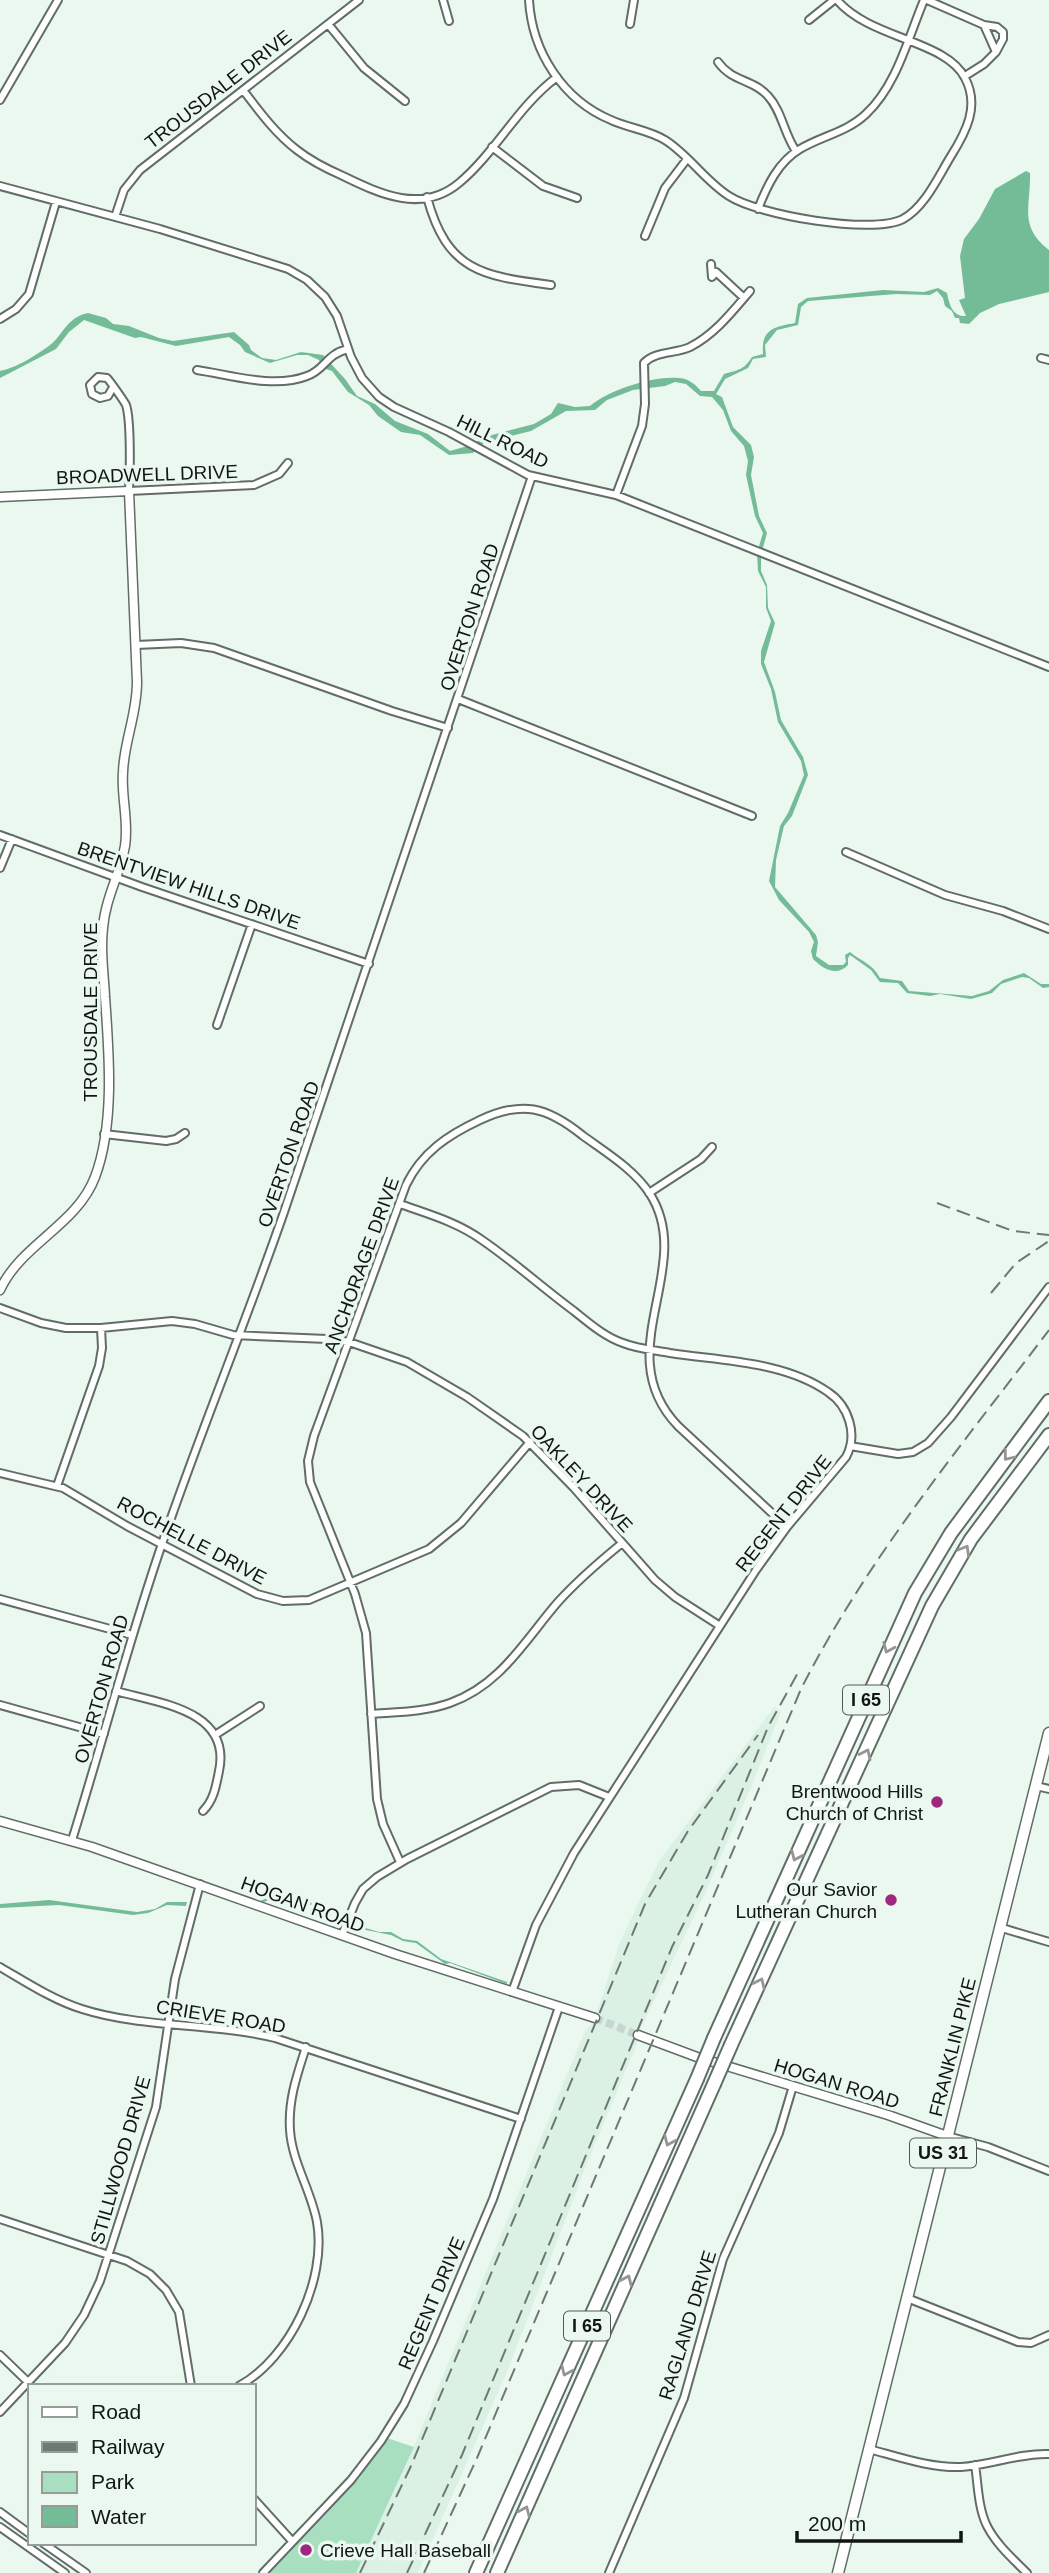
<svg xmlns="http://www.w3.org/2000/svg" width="1049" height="2573" viewBox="0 0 1049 2573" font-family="Helvetica,sans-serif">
<rect width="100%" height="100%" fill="#eaf8f0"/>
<path fill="#daf1e4" d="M774,1707l7,4 -29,74 -46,106 -66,139 -4,16 -49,117 -78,204 -91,206h-62l52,-112 177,-430 8,-8 3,-8 24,-73 39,-81z"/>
<path fill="#a8dfc1" d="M387,2438l27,9 -58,126h-89l20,-23 63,-63z"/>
<path fill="#74bb97" d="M1026,171l4,2c1,33 -12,53 19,77v42l-50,12 -19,9 -11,11 -9,-1 -1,-5h-4l-3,-7 -7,-5 -2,-8 -6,-7 -7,4 -34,-1 -88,7 -7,6 -3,18 -21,5 -12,15 1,12 -13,2 -5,9 -23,11 -9,15 6,3 11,30 18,18 3,12 -3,18 8,41 8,17 -6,22v16l6,14 1,23 7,15 -11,39 11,30 6,28 22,37 5,18 -16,41 -8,10 -8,34 -1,27 41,48 2,7 -2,14 13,9h14l3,-3 -1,-7 5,-3c11,9 23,12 30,26l22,3 7,10 63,5 17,-5 14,-11 21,-7 17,11h8v3l-6,1 -14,-10 -7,-1 -21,7 -9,9 -21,6 -31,-5 -10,2 -23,-3 -9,-10 -18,-1 -9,-12 -21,-15 -2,3v7c-11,12 -25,4 -35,-6l-2,-8 3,-9 -5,-10 -30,-32 -10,-19 11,-55 8,-13 16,-38 -3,-14 -23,-39 -7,-33 -10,-25v-13l10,-30 -5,-13v-21l-8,-16 -1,-18 6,-20 -8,-17 -9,-41 2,-14 -4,-15 -13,-15 -8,-21 -11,-13 -12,-1 -14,-12 -11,-2 -10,4 -32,4 -26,10 -12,10 -29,1 -35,20 -47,12 -11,10 -24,2 -29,-20 -19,-3 -23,-16 -9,-11 -21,-13 -16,-21 -9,-3 -4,-8 -11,-5h-11l-27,8 -25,-11 -5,-7 -11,-8 -53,9 -35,-9 -6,1 -51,-18 -15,12 -13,17 -56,29v-7c16,-3 37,-16 50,-26 14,-11 16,-27 38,-32l18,5 7,6 16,2 30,12 14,3 61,-9 15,13 2,5 11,8 14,2 25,-8 22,3 22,24 12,17 18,8 20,17 33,13 22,17 14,-4 28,-12 42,-11 17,-10 7,-11 17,4 15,-1c19,-16 62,-30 88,-28 10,0 17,6 23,13h13l10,-17c14,-4 20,-4 28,-17l11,-3c-2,-25 11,-27 32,-31l3,-19 9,-6 76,-8 41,2 14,-4 9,5c2,10 5,24 19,23l-7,-16 6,-2 -5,-42 4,-17 15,-20 16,-30z
M273,1895l14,5 21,-2 12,17 22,7 -2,3 -22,-10 -11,-15 -23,3 -11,-5 -9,4 -4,-1z
M49,1900l88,12 18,-3 12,-7h20l-1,4 -19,-1 -19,8 -15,2 -74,-10 -59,3v-4z
M352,1924l27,8h12l12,7 14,2 24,18 66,23v2l-57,-21 -5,1 -29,-21 -13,-2 -12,-6 -40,-8z"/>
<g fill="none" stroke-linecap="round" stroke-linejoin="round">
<path stroke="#c9d6cf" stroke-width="8" stroke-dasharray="8 4" stroke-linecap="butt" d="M595,2018l43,17"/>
<defs>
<path id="minor" d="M443,0l6,21
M529,0c3,52 34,100 82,120 17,8 38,10 54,20 24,15 40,41 64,56 29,19 143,39 174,23 22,-12 35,-42 48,-63 15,-24 29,-50 14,-78 -19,-38 -95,-39 -128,-78
M927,0l57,25 12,27 -12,12 -19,12
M809,20l25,-20
M328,24l36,44 41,33
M630,24l4,-24
M984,25l13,2 6,5v7l-7,13
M718,62c14,20 35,17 50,34 14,15 16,38 28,55
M243,90c16,21 32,43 54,60 14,11 30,19 46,26 37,18 79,38 116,7 37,-31 58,-76 98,-106
M0,100l58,-100
M492,147l51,39 34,12
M0,186l160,43 128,40 19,11 18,17 12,19 14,41 11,21 17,19 15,10 55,25 79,43 88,20 433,172
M427,197c20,75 56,79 124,88
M758,209c9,-23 20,-47 42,-60 22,-13 47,-17 66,-35 31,-29 42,-76 58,-114
M115,217l9,-27 16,-20 219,-170
M645,236l20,-48 22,-29
M711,264l1,13 4,-5 28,26
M0,319l16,-10 13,-15 27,-92
M1041,358l8,2
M197,370c34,5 77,19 110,6 18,-6 19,-22 41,-27
M112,389l-4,7 -8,2 -8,-4 -2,-9 8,-8 9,1c3,3 17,23 19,27 5,15 4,68 3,86l125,-6 25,-11 9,-11
M616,495l26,-69 3,-22 -1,-41c11,-12 31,-9 46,-16 25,-13 42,-35 60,-56
M136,645l45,-2 33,5 178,63 56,17
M458,699l294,117
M0,835l142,52 227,77
M846,852l99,43 58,16 46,18
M0,868l12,-29
M217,1025l35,-101
M104,1134l62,7 10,-2 9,-6
M649,1193l52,-34 11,-12
M400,1204c28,10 57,18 82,36 32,22 61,48 92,71 15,12 31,26 49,32 15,6 31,7 47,10 51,8 114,8 158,39 21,14 30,43 18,65l-59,70 -31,43 -182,283 -38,72 -24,67
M0,1308l41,15 25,5h35l71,-7 23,3 38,11 94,4 22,3 58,20 60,35 56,39 51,52 81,92 20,17 45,29
M850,1446l48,8 15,-2 15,-9 23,-26 98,-130
M0,1473l63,15 64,38 130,68 26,7 26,-1 120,-51 32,-26 69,-81
M57,1486l42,-120 3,-18 -1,-20
M0,1599l132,36
M116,1691c42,12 116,19 103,80 -3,15 -5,29 -16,40
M0,1705l104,29
M371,1714c26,-2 54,-2 79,-11 51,-18 75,-63 108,-101 19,-21 41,-40 63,-58
M215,1735l45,-29
M1036,1786l13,3
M72,1840c31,-99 57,-201 91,-299 38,-111 83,-219 121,-329l248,-736
M400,1862l-17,-38 -6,-25 -11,-166 -11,-39 -45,-112 -2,-21 6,-25 92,-251c16,-33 42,-50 74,-65 42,-20 67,-13 102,15 23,17 52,34 68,59 47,74 -43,158 28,232l109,101
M1002,1928l47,14
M342,1935l13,-32 8,-14 14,-12 30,-18 144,-72 28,-2 30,12
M0,1967c26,15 53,33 82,42 59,19 131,14 193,29l246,81
M947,2136l41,11 61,24
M0,2219l127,42 23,13 16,16 13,22 12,74
M907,2298l111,44 13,1 18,-8
M0,2355l29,28
M239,2386c51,-28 88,-106 78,-164 -6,-32 -25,-60 -27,-92 -2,-30 7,-55 16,-83
M0,2412l65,-69 19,-28 16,-34 56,-174 19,-128 25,-95
M869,2449c30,8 61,19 92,18 30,-2 58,-14 88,-13
M975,2465c3,19 3,43 12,61 9,18 26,33 40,47
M254,2499l38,42
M0,2512l30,22
M0,2527l65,46
M43,2543l43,30
M263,2573l88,-93 30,-39 23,-37 29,-63 60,-142 66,-192
M609,2573l75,-175 39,-139 56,-126 14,-47"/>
<path id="tertiary" d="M0,497l129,-6 8,191c0,33 -13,59 -14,90 -2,25 6,49 2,74 -5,28 -20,53 -22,82 -3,23 1,46 2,69 4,56 10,127 -10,180 -18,48 -74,67 -95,113
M0,1821l92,26 303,107 200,64
M638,2035l59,22 191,58 59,21"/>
<path id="primary" d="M838,2573l211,-840"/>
<path id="motorway" d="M714,2038l201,-445 36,-60 98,-132
M731,2045l201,-439 39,-67 78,-104
M476,2573l221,-494
M497,2573l217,-489"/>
</defs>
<use href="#minor" stroke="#616d66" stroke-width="10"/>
<use href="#tertiary" stroke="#616d66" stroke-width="11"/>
<use href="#primary" stroke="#616d66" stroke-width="13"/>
<use href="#motorway" stroke="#616d66" stroke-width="16"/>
<use href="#minor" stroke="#fff" stroke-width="6"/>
<use href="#tertiary" stroke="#fff" stroke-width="8"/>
<use href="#primary" stroke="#fff" stroke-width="10"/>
<use href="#motorway" stroke="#fff" stroke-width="12"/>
<path stroke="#6f7873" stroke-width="2" stroke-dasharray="14 7" stroke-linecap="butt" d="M937,1203l76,28 36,4
M991,1293l25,-30 33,-22
M360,2573l51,-107 234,-562 43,-73 70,-96
M407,2573l55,-118 210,-508 36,-72 60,-148 31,-56
M424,2573l53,-115 324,-769c66,-130 160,-243 248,-359"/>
<defs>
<path id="motorway-bridge" d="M697,2079l17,-41
M714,2084l17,-39"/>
</defs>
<use href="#motorway-bridge" stroke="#616d66" stroke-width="16" stroke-linecap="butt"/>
<use href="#motorway-bridge" stroke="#fff" stroke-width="12"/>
</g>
<defs><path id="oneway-chevron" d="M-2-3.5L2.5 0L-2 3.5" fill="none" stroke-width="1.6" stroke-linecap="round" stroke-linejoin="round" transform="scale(1.75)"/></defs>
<g stroke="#949695">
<use href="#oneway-chevron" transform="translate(1008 1456) rotate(128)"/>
<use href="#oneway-chevron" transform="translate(965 1550) rotate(-60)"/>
<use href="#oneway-chevron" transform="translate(888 1648) rotate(114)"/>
<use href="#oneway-chevron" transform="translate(866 1754) rotate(-65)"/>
<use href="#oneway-chevron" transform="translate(796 1856) rotate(114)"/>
<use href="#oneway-chevron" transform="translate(760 1983) rotate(-65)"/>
<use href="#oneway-chevron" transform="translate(669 2141) rotate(114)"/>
<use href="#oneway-chevron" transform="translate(627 2280) rotate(-66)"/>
<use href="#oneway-chevron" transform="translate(566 2371) rotate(114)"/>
<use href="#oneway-chevron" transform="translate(525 2511) rotate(-66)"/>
</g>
<g fill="#9f277f" stroke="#eaf8f0" stroke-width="2.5">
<circle cx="937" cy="1802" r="7"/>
<circle cx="891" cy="1900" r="7"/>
<circle cx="306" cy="2550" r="7"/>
</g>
<g text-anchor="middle" stroke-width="7" stroke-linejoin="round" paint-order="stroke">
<g fill="#eaf8f0" stroke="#525a55" stroke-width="2">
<rect x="843" y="1685.5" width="46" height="29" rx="5"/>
<rect x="910" y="2138.5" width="66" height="29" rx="5"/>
<rect x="564" y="2311.5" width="46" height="29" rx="5"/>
</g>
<g font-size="18" font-weight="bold" fill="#111613">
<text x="866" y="1706">I 65</text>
<text x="943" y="2159">US 31</text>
<text x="587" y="2332">I 65</text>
</g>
<g font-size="19" fill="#111613" stroke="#eaf8f0">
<text transform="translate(218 89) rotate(-38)" y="7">TROUSDALE DRIVE</text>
<text transform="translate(503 441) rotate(26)" y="7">HILL ROAD</text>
<text transform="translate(147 474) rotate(-2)" y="7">BROADWELL DRIVE</text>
<text transform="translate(469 617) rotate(-72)" y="7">OVERTON ROAD</text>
<text transform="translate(189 885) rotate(19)" y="7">BRENTVIEW HILLS DRIVE</text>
<text transform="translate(90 1012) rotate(-90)" y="7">TROUSDALE DRIVE</text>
<text transform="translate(288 1154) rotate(-71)" y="7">OVERTON ROAD</text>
<text transform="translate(361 1265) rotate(-70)" y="7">ANCHORAGE DRIVE</text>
<text transform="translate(582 1478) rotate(47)" y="7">OAKLEY DRIVE</text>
<text transform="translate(783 1513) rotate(-52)" y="7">REGENT DRIVE</text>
<text transform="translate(192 1540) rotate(28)" y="7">ROCHELLE DRIVE</text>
<text transform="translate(101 1689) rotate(-74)" y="7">OVERTON ROAD</text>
<text transform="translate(303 1904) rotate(20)" y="7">HOGAN ROAD</text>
<text transform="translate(221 2016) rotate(9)" y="7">CRIEVE ROAD</text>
<text transform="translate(952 2047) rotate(-76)" y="7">FRANKLIN PIKE</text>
<text transform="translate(837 2083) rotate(17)" y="7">HOGAN ROAD</text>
<text transform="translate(120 2160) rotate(-74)" y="7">STILLWOOD DRIVE</text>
<text transform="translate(431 2303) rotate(-67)" y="7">REGENT DRIVE</text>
<text transform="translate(687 2325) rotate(-73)" y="7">RAGLAND DRIVE</text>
</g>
<g font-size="19" fill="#111613" stroke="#eaf8f0" text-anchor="end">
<text x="923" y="1798">Brentwood Hills<tspan x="923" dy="22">Church of Christ</tspan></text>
<text x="877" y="1896">Our Savior<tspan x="877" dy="22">Lutheran Church</tspan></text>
<text x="320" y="2557" text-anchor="start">Crieve Hall Baseball</text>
</g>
</g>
<rect x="28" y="2384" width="228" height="161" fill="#eaf8f0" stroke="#939e98" stroke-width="2"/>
<rect x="42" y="2407" width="35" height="10" fill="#ffffff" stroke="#939e98" stroke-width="2"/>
<text x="91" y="2419" font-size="21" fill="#111613">Road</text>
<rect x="42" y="2442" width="35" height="10" fill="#6f7873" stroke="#939e98" stroke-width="2"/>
<text x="91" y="2454" font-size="21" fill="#111613">Railway</text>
<rect x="42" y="2472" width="35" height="21" fill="#a8dfc1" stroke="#939e98" stroke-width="2"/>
<text x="91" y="2489" font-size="21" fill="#111613">Park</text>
<rect x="42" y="2506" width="35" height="21" fill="#74bb97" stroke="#939e98" stroke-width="2"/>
<text x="91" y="2524" font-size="21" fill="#111613">Water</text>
<path d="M797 2531v10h164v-10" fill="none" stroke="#111613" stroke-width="3.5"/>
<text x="808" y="2531" font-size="21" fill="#111613" stroke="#eaf8f0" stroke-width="5" paint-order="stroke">200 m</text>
</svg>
